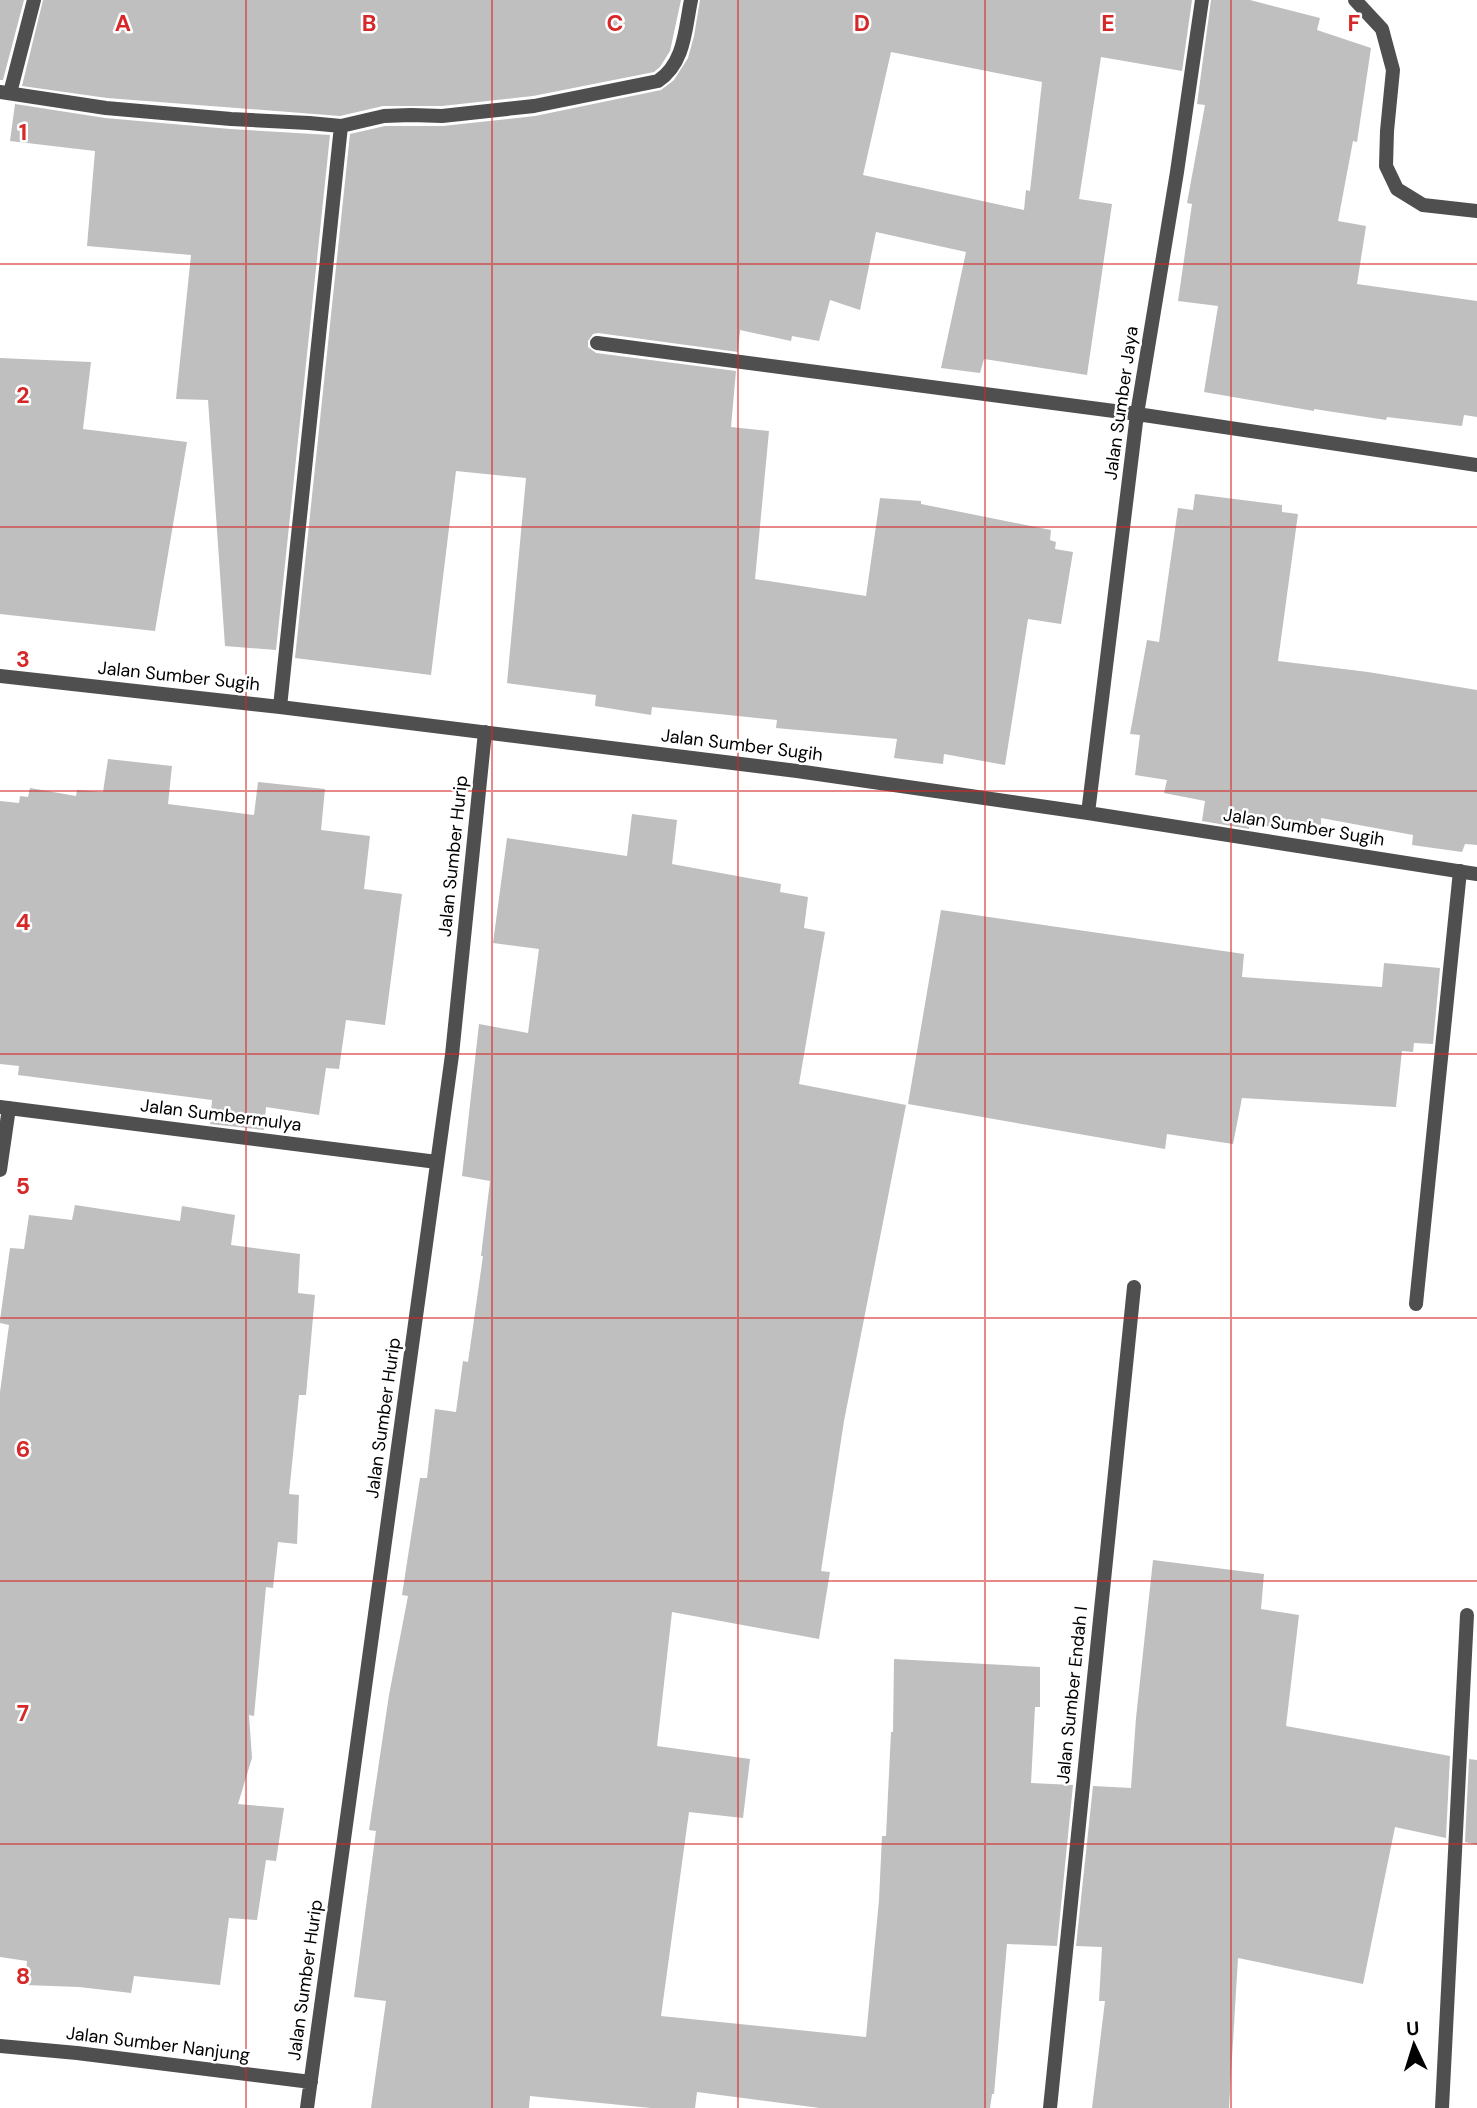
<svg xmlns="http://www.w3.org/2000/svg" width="1477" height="2108" viewBox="0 0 1477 2108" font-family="'DM Sans',sans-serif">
<rect width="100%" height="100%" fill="#fff"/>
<path fill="#bfbfbf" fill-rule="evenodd" d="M0,0h24l-21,80h-3z
M43,0h638l-11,51 -10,16 -6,5 -121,24 -91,10h-59l-43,10 -233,-18 -85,-12z
M700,0h492l-10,71 -81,-14 -22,142 33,5 -25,171 -103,-16 -4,14 -39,-5 25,-116 -90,-20 -16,78 -30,-10 -11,41 -27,-5 -1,5 -51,-11 -2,22 -140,-19 -5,1 -5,7v6l8,6 140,18 -5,56 38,4 -14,148 111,17 14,-98 41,3v3l130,26 -1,10 6,2 -1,7 18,3 -12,72 -33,-5 -23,146 -61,-11 -1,10 -49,-6 3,-19 -121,-11 1,-8 -125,-13 -1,8 -56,-9 1,-11 -89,-12 19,-205 -70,-7 -25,204 -136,-17 55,-524 35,-8h58l92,-10 126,-26 13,-10 14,-22 6,-22zM891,52l151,30 -12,109 -4,-1 -2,20 -161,-35z
M1211,0h39l70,18 -3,12 54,18 -14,94 -4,-1 -15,80 28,5 -9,58 120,17v116l-13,-2 -2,11 -75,-9 -1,3 -72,-11v2l-110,-19 14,-86 -40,-5 14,-97 -5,-1 18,-98 -8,-1z
M15,104l90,14 125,11 100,6 -54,515 -51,-4 -17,-246 -32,-1 15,-144 -104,-9 8,-95 -85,-10z
M0,358l91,4 -8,67 104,13 -32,189 -155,-17z
M1195,494l87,11v7l16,2 -20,147 90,11 109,18v155l-12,-1 -3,8 -50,-7 1,-10 -92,-17v7l-16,-2 -2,7 -53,-6 -1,5 -47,-8 3,-20 -41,-8 3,-13 -32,-5 5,-40 -10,-1 17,-94 12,2 19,-134 15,2z
M108,759l64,7 -4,38 86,11 4,-33 67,7 -4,41 49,6 -6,53 38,5 -17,131 -39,-5 -7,49 -13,-1 -7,47 -53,-8 -2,23 -54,-6 2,-24 -194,-25 1,-9 -19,-2v-263l19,2 1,-7 8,1 2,-9 46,8 1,-6 26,2z
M632,814l45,6 -5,44 109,20 -1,8 28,5 -4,31 21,4 -26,152 107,21 -62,316 -23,150 9,1 -11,67 -147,-27 -15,134 93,13 -7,59 -54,-6 -28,204 205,21 13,-137 3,-64h4l5,-104h2l1,-73 146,8v40h-5l-4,76 42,2 -16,161 -50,-2 -13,150h-2l-2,14h-170l-123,-16 -2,16h-44l-121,-12 -1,12h-158l15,-107 -32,-4 22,-166 -7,-1 20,-135 19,-99 -6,-1 18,-117h7l8,-69 21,3 7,-51 5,1 15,-106h-2l9,-75 -28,-5 17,-152 49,9 11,-84 -46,-6 14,-105 120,18z
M941,910l303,44 -2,23 140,10 2,-24 56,5 -7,76 -19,-1 -1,9 -11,-1 -6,56 -154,-9 -9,46 -66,-10 -2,15 -257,-45z
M75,1205l105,16 2,-15 53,9 -4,30 69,9 -2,39 17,2 -9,100h-7l-10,99 10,1 -2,49 -19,-2 -5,46 -7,-1 -12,129 -5,-1 3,43 -14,46 46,4 -8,53 -10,-1 -9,60 -28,-2 -9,67 -86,-9 -3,17 -52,-6 -54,-2 2,-24 -27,-4v-565l9,-67 -9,-2v-3l10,-72 14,1 5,-34 43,5z
M1153,1560l111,14 -3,35 38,6 -13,111 164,30 -4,82 -51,-11 -32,157 -125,-26 -9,150h-137l13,-107h-6l3,-54 -26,-1 17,-160 38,2 5,-70z
M1469,1759l8,1v85l-12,-3z"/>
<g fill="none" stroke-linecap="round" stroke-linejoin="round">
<path stroke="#4f4f4f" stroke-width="14" d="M1416,1304l44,-433"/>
<path stroke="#4f4f4f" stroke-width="14" d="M1355,0l27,29 11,41 -6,61 -1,35 11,23 26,16 54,6
M0,92l106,16 125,11 78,4 32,3 43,-10 27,-1 31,1 92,-10 124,-25c27,-18 27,-52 33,-81
M10,93l24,-93
M597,343l540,71 340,51
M0,676l280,31 517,64 291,42 389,61
M280,707l61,-581
M1088,813l49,-399 40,-242 25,-172
M0,1107l437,55
M0,1170l9,-62
M0,2046l77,7 234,29
M307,2108l145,-1053 33,-323
M1050,2108l84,-821
M1442,2108l25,-493"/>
</g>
<path fill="none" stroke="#d62828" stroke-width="2" stroke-opacity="0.55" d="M246,0v2108M492,0v2108M738,0v2108M985,0v2108M1231,0v2108M0,264h1477M0,527h1477M0,791h1477M0,1054h1477M0,1318h1477M0,1581h1477M0,1844h1477"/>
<g text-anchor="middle" stroke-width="5" stroke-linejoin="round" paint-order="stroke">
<g font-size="18" fill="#000" stroke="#fff">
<text transform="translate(1121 403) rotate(-82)" y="6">Jalan Sumber Jaya</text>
<text transform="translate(179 676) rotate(6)" y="6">Jalan Sumber Sugih</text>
<text transform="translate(742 745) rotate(7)" y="6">Jalan Sumber Sugih</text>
<text transform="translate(1304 827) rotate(9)" y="6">Jalan Sumber Sugih</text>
<text transform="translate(453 856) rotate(-84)" y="6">Jalan Sumber Hurip</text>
<text transform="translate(221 1115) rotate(7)" y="6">Jalan Sumbermulya</text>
<text transform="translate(383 1418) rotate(-82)" y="6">Jalan Sumber Hurip</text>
<text transform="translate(1072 1695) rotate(-84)" y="6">Jalan Sumber Endah I</text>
<text transform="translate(305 1980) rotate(-82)" y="6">Jalan Sumber Hurip</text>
<text transform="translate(158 2044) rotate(7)" y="6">Jalan Sumber Nanjung</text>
</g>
</g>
<g font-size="23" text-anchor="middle" font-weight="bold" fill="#d62828" stroke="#fff" stroke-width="5" stroke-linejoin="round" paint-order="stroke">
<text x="123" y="31">A</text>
<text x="369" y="31">B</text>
<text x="615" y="31">C</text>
<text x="862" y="31">D</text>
<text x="1108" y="31">E</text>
<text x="1354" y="31">F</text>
<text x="23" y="140">1</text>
<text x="23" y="403">2</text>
<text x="23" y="667">3</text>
<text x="23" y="930">4</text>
<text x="23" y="1194">5</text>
<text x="23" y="1457">6</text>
<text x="23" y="1721">7</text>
<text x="23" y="1984">8</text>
</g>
<g transform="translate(1414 2045) rotate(356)" stroke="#ffffff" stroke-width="5" paint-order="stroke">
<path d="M0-5L12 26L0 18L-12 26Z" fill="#000000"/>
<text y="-10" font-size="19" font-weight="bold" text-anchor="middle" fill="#000000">U</text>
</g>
</svg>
